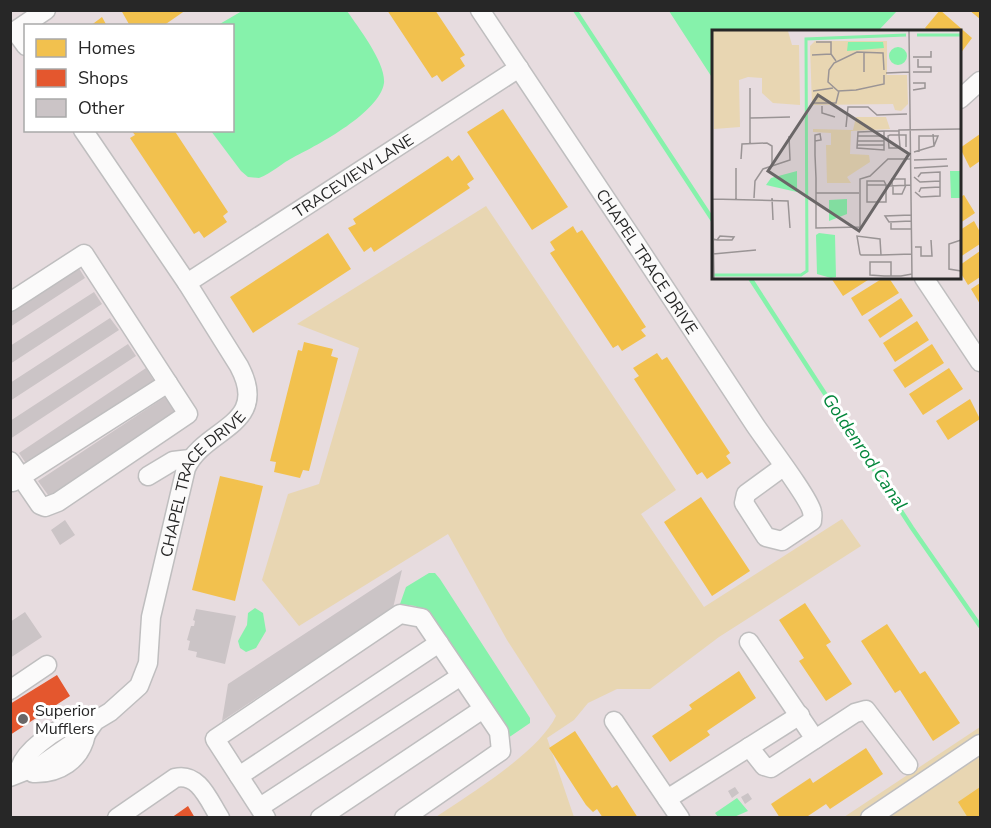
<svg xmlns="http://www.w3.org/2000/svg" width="991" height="828" viewBox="0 0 991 828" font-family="'Nunito Sans',sans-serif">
<rect width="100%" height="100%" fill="#e7dcdf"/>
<path fill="#e8d6b2" d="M486,206l190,284 -35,24 63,93 138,-88 19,27 -142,91 -69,52h-33l-29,14 -14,17 -27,18 27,79h-138c34,-23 103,-65 120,-101l-49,-76 -59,-106 -149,92 -37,-46 26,-86 31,-10 40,-136 -62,-24z
M980,727v90h-136z"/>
<path fill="#86f2ab" d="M242,11h105c11,16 39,52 37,72 -4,29 -66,62 -90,74 -12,6 -22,16 -35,21l-11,-1 -7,-6 -30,-40 21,-1v-104l-14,-1z
M669,11h228l-19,20 -164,1 -1,47z
M429,573h6l5,6 90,139v5l-22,15 -84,-127 -9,-5 -15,-2 6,-17z
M255,608l8,5 3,18 -10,17 -10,4 -6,-4 -2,-7 9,-16 1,-12z
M737,798l11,13 -14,6h-16l-3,-4z"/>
<path fill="#f2c14e" d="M121,10h65l-23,16h-33z
M387,10h48l30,45 -5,3 5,8 -23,16 -5,-7 -5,3z
M940,10l32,28 -12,16v-22h-30l-5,-4z
M969,10h11v9z
M102,17l5,9h-17z
M503,109l65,98 -36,23 -65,-98z
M131,130h43l54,82 -5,4 4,6 -23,16 -5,-7 -5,3 -64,-96 5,-3z
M980,134v27l-10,7 -10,-20z
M459,155l15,24 -7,5 3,4 -96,64 -3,-5 -7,5 -16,-24 8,-4 -3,-5 95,-63 4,5z
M964,195l11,18 -15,10v-26z
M974,221l6,11v12l-20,13v-27z
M573,226l4,7 5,-3 64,97 -5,3 5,6 -24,15 -4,-6 -5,3 -63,-95 5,-3 -5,-8z
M328,233l23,36 -98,64 -23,-36z
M980,251v26l-12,8 -8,-13v-7z
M831,278h40l-28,18z
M883,278h6l10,15 -37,23 -11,-18z
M980,283v21l-9,-15z
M901,298l12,18 -33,22 -12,-18z
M917,321l12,19 -34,22 -12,-19z
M304,342l29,7 -2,7 7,2 -29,113 -6,-1 -3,8 -26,-6 2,-10 -6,-1 28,-111 4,1z
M932,344l12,19 -39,25 -12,-18z
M657,353l5,7 5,-3 63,96 -4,3 5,7 -24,16 -5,-7 -5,3 -63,-96 5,-3 -6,-8z
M949,368l14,21 -40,26 -14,-21z
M970,399l10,20 -32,21 -12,-19z
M220,476l43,10 -28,115 -43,-11z
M701,497l49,74 -38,25 -48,-74z
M805,603l26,39 -5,3 26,39 -26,17 -27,-40 5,-3 -25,-38z
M887,624l33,50 5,-3 35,52 -27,18 -33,-51 -5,3 -34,-52z
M739,671l17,27 -49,33 3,4 -40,27 -18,-26 40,-27 -3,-4z
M575,731l37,57 5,-3 21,33h-35l-6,-9 -4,3 -7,-7 -37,-57z
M866,748l17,26 -53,35 -4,-5 -21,14h-25l-9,-14 39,-26 3,5z
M980,787v31h-12l-10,-16z"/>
<path fill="#e4572e" d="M57,675l13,21 -60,39v-31z
M188,806l7,12h-24z"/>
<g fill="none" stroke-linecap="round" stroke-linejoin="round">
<path stroke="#86f2ab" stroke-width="4.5" d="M575,10l139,212
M750,278l162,250 68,98"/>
</g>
<path fill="#cbc4c6" d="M77,265l8,13 -75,49v-18z
M94,292l8,12 -92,60v-18z
M110,318l9,12 -109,71v-18z
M128,344l8,12 -126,83v-18z
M146,368l10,16 -127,84 -10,-15z
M165,397l12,18 -126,84 -13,-18z
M65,520l10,15 -15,10 -9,-15z
M402,570l-9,38 -171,113 6,-37z
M196,609l40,7 -11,48 -29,-7 1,-5 -9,-2 2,-9 -3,-1 4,-14h3l1,-5 -2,-1z
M25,612l17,25 -32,21v-36z
M735,787l4,6 -7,5 -4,-7z
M748,793l4,6 -7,5 -4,-7z"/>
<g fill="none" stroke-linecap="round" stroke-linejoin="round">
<defs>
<g id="minor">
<path id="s1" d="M480,10c93,138 184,276 275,415 10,15 55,74 57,87 1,3 0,6 0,9l-30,20 -16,-4 -22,-34 2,-9 37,-27"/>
<path d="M26,46l-11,-15 31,-21"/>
<path d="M960,99l20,-18"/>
<path d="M924,278l56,84"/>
<path id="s2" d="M187,283l332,-215"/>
<path d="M10,302l74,-48 104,160 -130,88 -13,5 -5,-2 -30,-44"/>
<path d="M148,476l25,-15 17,-2"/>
<path d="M13,482l155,-99"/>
<path d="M749,642l66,97"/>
<path d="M10,690l37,-25"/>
<path d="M614,721l66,97"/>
<path d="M749,747l15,19 7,2 84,-55 11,-3 42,55"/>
<path d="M19,772c2,-19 38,-45 57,-49 6,-1 13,-1 19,-2"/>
<path d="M33,773c26,1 48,-13 53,-39"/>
<path d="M239,776l200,-133"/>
<path id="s3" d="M10,777l33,-13 43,-30 9,-13 15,-9 29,-26 9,-23 3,-46 35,-149c19,-41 85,-42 53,-102l-52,-83 -104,-153"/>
<path d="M667,799l133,-84"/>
<path d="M260,807l201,-131"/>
<path d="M117,818l58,-40c24,-6 34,23 45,40"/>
<path d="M266,818l-51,-79 185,-125 22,4 77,114 2,19 -97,67"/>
<path d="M320,818l163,-109"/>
<path d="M870,818l110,-74"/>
</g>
</defs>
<use href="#minor" stroke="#bfbebf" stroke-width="21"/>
<use href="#minor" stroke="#fbfafa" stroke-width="18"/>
</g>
<circle fill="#6a6667" stroke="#fff" stroke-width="2" cx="23" cy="719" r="6"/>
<g text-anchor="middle" stroke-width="6" stroke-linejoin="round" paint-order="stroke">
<g font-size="16" fill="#272727" stroke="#fff">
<text dy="6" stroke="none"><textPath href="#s2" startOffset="198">TRACEVIEW LANE</textPath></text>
<text dy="6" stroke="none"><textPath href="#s1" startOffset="302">CHAPEL TRACE DRIVE</textPath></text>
<text dy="6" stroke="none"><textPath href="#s3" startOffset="378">CHAPEL TRACE DRIVE</textPath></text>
</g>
<g font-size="16" fill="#272727" stroke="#fff" text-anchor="start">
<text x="35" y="716">Superior<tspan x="35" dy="18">Mufflers</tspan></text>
</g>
<g font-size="18" font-style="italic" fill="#03863b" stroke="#fff">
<text transform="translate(865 452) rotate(56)" y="6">Goldenrod Canal</text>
</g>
</g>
<g transform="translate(712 30)">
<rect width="249" height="249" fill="#e7dcdf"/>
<path d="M0,1h76l4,14h7l1,60 -27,-2 -11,-10v-15l-14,-1 -9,3 1,47 -26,2zM103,11h72v34h20l1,29 -7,7 -6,-1 -2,-6 -81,1 -2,-59zM144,87h30l4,12 -39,2 -1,23 19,1 1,7 -23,15 4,6h-24l-1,-38h5v-12l-18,-1v-3l40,1z" fill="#e8d6b2"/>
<path d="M171,12l1,6 -37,3 1,-9zM177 26a9 9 0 1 1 18 0a9 9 0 1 1-18 0ZM85,141v21l-31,-7 5,-7zM238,141h11v27h-10zM135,169v15l-18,7v-21zM107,203l16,2 1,42 -5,1 -14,-4 -1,-39z" fill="#86f2ab"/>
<path fill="none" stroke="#86f2ab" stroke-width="3" d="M205,5h44M0,245h89l6,-4 -1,-232 100,-4"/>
<path fill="none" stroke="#9a9495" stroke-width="1.5" d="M197,1l3,247M104,12h15v12l5,7M152,22v20M100,25l19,-1M201,27h18v-6M172,40l-1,-17 -26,-1 -23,11 -5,7 -1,12 10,9 18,-1 28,-6v-9M201,42h18v-5h-13v-8M174,43l23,-1M201,53h12v5l-12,2M38,58v55M101,61l20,-3M101,73h23l3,-12M110,76v7l13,4M38,88l40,-1M134,97l2,-20h20l9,8 30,-1M172,101v19l-27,-2 1,-16 26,-1h15M145,106h27M103,111l6,-1 -1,-6 -5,1v20l1,23v50l44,-1v-48l10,-3 18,-17h22M145,111h27M145,115h27M194,117v-12h-16l-2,1 1,12h8l3,-1 -1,-12v-5l62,-1M202,122l20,-6 -1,-12M207,122v-16h19l-4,10M29,129l1,-15 25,-1 5,3v19M202,130l33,-1M202,138l34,-2M0,146l2,102M202,147l6,5 20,-1v15l-19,1 -6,-5M206,147l3,-4 19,-1v9M155,155v17h19v-17l-2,-4h-17v4h19l3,1 22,-1M180,155v-6h13v6M181,155v9h9l4,-9M207,162l2,-4 19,-1M104,163h43M42,168l1,-17 8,-12 27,-9 -1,-24M60,168l1,22M0,169l76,2 2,27M24,169v-31M199,185l-26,1 4,6 22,-1M179,193v6h20M1,209l4,1h15l2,-3 -14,-1 -3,4M249,210l-12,4v25l12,2M203,217h6v9h11l-1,-16M1,224l43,-4M169,225l-1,-16 -23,-3 3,18 1,1h20l31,-1M179,246v-14h-21v13l14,1h17l11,-2"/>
<path fill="#6a6667" fill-opacity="0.15" stroke="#6a6667" stroke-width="3" d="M106,65l91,59 -50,77 -91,-60z"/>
<rect width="249" height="249" fill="none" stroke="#272727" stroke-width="3"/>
</g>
<rect width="991" height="828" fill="none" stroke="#272727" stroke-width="24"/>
<rect x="24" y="24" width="210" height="108" fill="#ffffff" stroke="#a9a9a9" stroke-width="1.5"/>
<rect x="36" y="39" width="30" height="18" fill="#f2c14e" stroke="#a9a9a9" stroke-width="1.5"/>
<text x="78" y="54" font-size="18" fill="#272727">Homes</text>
<rect x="36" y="69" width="30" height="18" fill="#e4572e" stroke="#a9a9a9" stroke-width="1.5"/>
<text x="78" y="84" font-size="18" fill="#272727">Shops</text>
<rect x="36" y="99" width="30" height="18" fill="#cbc4c6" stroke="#a9a9a9" stroke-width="1.5"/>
<text x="78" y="114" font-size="18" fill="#272727">Other</text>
</svg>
